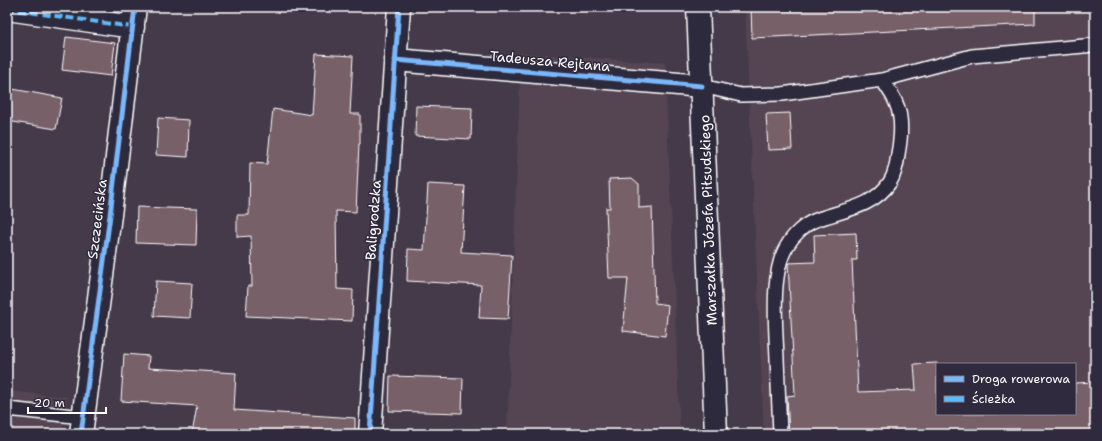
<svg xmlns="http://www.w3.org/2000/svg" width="1102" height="441" viewBox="0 0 1102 441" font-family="'Shantell Sans',sans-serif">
<rect width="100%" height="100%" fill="#453a4a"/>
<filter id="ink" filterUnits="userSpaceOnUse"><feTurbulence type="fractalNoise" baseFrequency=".025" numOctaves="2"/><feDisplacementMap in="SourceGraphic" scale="8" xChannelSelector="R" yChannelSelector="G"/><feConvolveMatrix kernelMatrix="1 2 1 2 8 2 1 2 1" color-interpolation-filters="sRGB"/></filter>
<g filter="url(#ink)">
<path fill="#544553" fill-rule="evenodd" d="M745,7h350v427h-331zM937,364h138v50h-138z
M521,53l144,10 15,371h-173z
M7,391l60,6 -5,37h-55z"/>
<path fill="#786069" stroke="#fff" d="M751,7h284v17l-283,14z
M66,37l49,6 -4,33 -49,-6z
M316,54l37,2 -3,58h10v30h-1l-3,68 -20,-1 1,78 16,1 -1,31 -106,-5 2,-30h4l-1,-50 -14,1v-22h12l1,-52 17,1 6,-55 39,6z
M7,88l55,10 -6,31 -49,-8z
M416,106l56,2 -1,31 -56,-3z
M790,113l2,36 -24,1 -2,-36z
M158,118l31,2 -1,37 -32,-2z
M632,178l7,6v24l13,-1 3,96 13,2 -3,31 -42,-5 5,-53h-19l-3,-70h4l-1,-29z
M428,184l37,2 -4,66 51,3 -4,64 -29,-1 2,-33 -74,-4 1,-32 16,1z
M137,207l60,2 -1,36 -60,-2z
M856,233l1,27h-5l6,132 58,-2 -2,-26 23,-1v51h138v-31l20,-1v52h-306l-2,-38 8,-1 -7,-132 27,-1 -1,-27z
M156,281l36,2 -2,35 -36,-2z
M124,354l25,2 -1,12 88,5 -2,37 121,8v16h-163l5,-28 -76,-5z
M390,376l73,2 -1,35 -73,-2z"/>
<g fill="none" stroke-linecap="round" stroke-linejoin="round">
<defs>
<path id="lane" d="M702,86l39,9 41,-1 100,-14 90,-24 123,-11
M7,409l76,8
M780,434c-1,-25 -2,-50 -3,-75 -1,-32 -7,-86 10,-113 6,-11 18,-22 29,-26 26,-10 57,-12 74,-38 5,-8 7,-19 8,-28 3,-16 5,-36 -2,-51 -3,-8 -9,-16 -14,-23"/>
<path id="street" d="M7,9l126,18
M395,60l307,26
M81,434l29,-219 25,-208
M370,434l29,-427"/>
<path id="secondary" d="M698,7l18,427"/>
</defs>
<use href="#lane" stroke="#fff" stroke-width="16"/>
<use href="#street" stroke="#fff" stroke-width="25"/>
<use href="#secondary" stroke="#fff" stroke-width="25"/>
<use href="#lane" stroke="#2f2a3d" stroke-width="13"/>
<use href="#street" stroke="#2f2a3d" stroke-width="22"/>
<use href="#secondary" stroke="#2f2a3d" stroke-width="22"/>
<path stroke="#60bafa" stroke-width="4" stroke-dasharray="8 4" stroke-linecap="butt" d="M7,9l126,18"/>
<defs>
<path id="cycleway" d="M395,60l307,26
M81,434l29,-219 25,-208
M370,434l29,-427"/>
</defs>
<use href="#cycleway" stroke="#2f2a3d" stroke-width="8"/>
<use href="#cycleway" stroke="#7ab7fb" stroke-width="5"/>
</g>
</g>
<g text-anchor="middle" stroke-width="3" stroke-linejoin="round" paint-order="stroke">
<g font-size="14" fill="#fff" stroke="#2f2a3d">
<text transform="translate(550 61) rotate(5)" y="5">Tadeusza Rejtana</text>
<text transform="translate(97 219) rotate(-83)" y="5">Szczecińska</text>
<text transform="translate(373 220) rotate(-86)" y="5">Baligrodzka</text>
<text transform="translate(708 220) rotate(-92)" y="5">Marszałka Józefa Piłsudskiego</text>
</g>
</g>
<rect width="1102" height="441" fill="none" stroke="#2f2a3d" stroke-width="24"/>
<rect x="12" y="12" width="1078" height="417" fill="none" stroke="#fff" stroke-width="1.5" filter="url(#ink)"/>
<rect x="936" y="363" width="140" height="52" fill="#2f2a3d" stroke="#827f8b"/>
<rect x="944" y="376" width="20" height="6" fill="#7ab7fb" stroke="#827f8b"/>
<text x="972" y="383" font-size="12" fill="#ffffff">Droga rowerowa</text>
<rect x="944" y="396" width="20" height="6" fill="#60bafa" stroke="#827f8b"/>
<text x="972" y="403" font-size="12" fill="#ffffff">Ścieżka</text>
<path d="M28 407v6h78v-6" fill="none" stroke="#ffffff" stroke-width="2"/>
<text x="34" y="407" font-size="12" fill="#ffffff" stroke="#2f2a3d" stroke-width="3" paint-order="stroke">20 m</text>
</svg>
